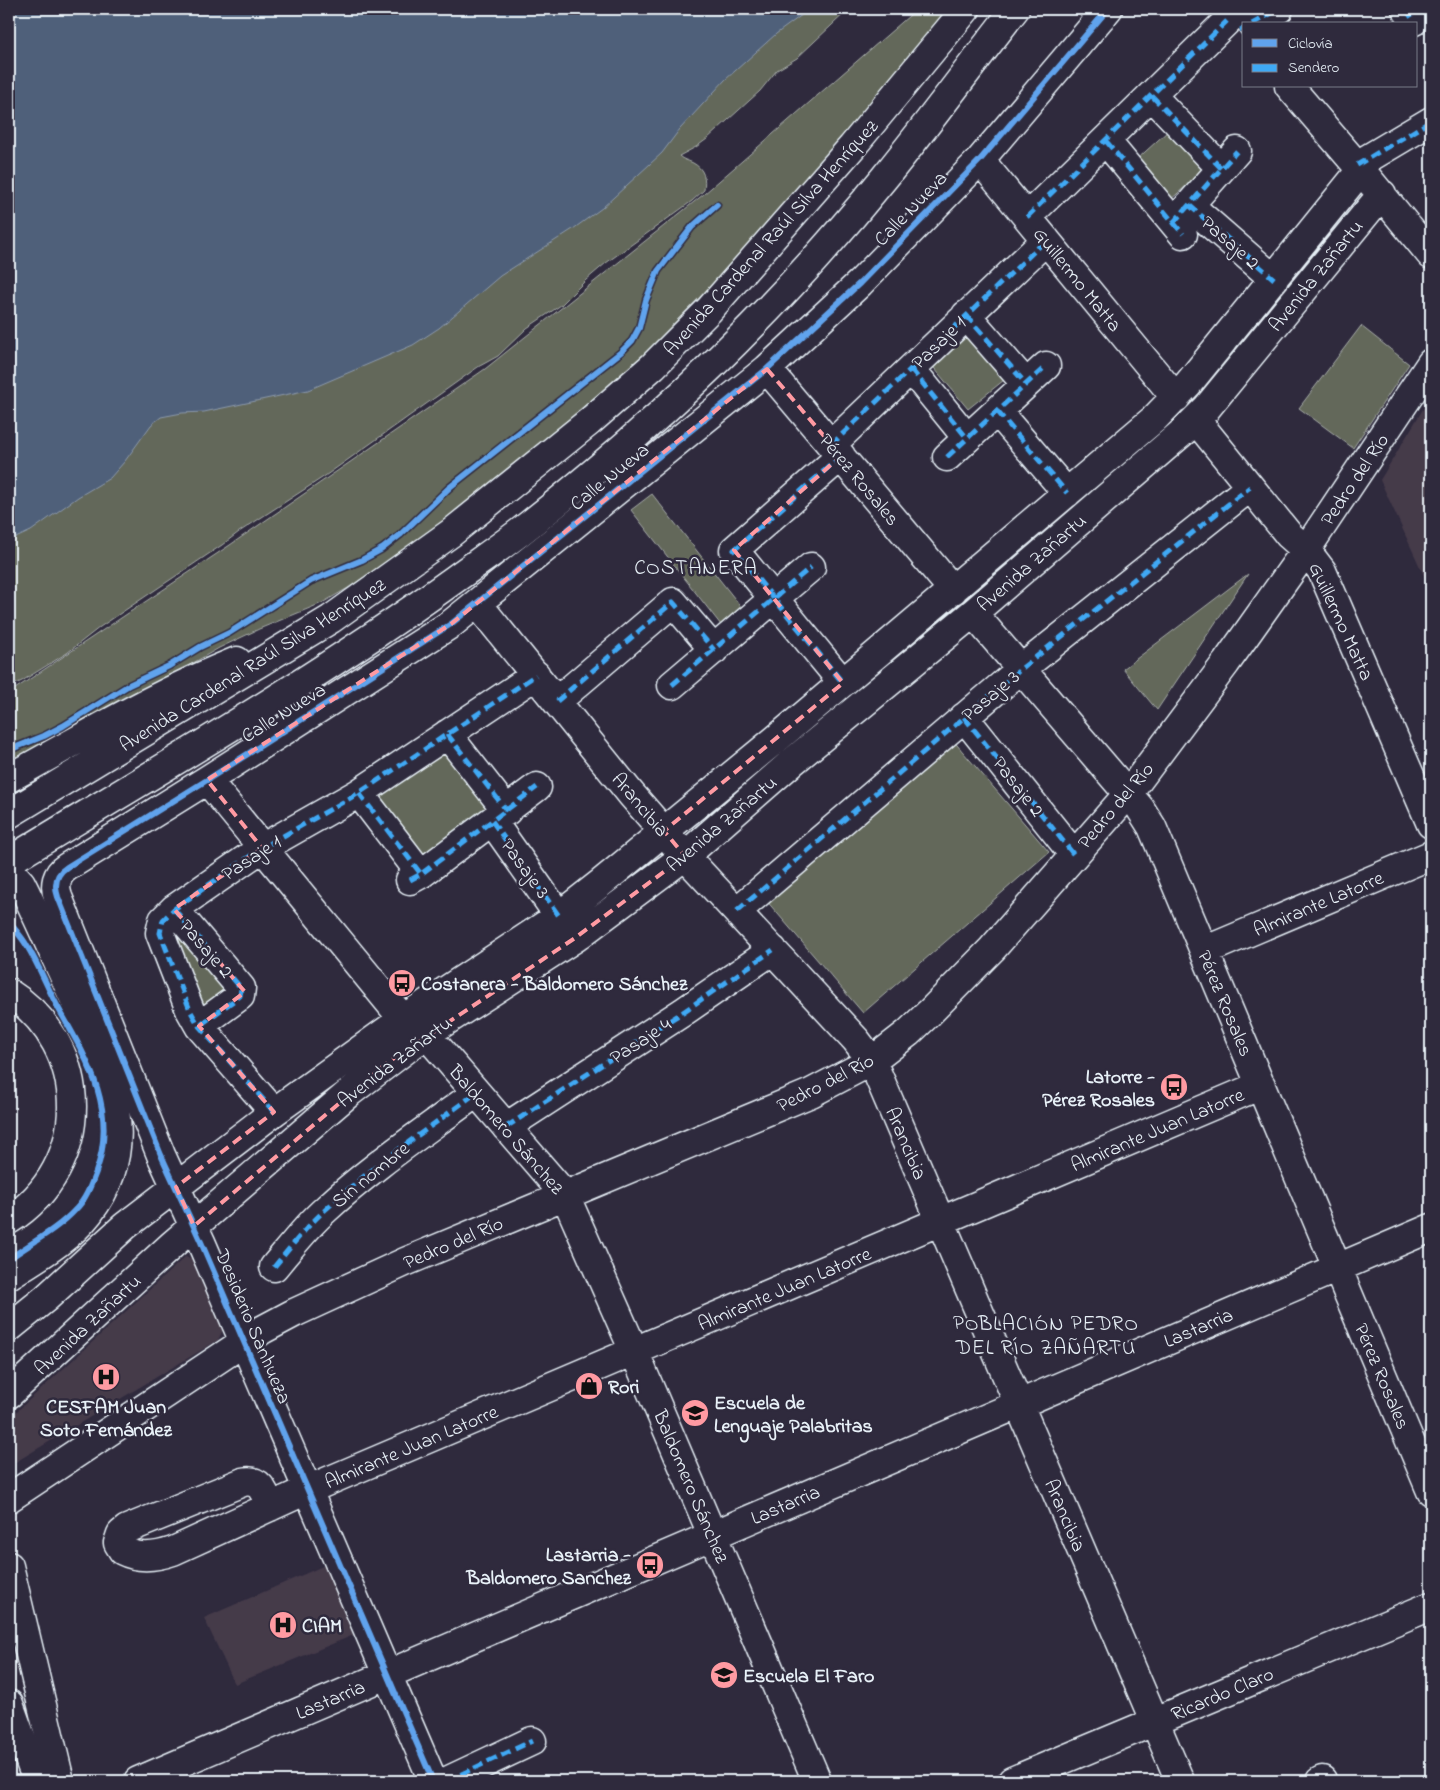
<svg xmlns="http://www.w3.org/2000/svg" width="1440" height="1790" viewBox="0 0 1440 1790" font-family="'Indie Flower',sans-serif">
<rect width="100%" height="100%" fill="#2f2a3d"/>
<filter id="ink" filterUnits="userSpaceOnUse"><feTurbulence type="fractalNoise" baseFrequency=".02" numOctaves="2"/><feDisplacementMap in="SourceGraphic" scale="10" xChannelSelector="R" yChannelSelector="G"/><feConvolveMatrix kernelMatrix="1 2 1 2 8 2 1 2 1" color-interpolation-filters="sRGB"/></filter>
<g filter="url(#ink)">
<path fill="#453a4a" d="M1431,396v195l-51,-111z
M185,1257l6,1 32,72 -5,10 -209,126v-12l6,-41z
M332,1562l29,70 -126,52 -31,-66z"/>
<path fill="#64685a" stroke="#a6aca9" d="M9,9h840l-52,49 -20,12 -17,21 -53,48 -11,8 -17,9c4,4 8,4 14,7 11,6 13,15 11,27l-12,11 -86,62 -20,17 -25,25 -34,23 -29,28 -20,11 -153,109 -86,56 -17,13 -122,82 -33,26 -45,28 -13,6z
M917,9h33l-200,237 -120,122 -148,123 -68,52 -66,45 -26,15 -63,26 -40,19 -153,88 -57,28v-71l221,-148 255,-176 219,-175z
M1168,131l35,40 -34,30 -35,-39z
M1361,326l48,38 -56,84 -54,-40z
M971,329l38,47 -41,33 -38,-46z
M652,494l90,114 -21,17 -90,-115z
M1248,574l-91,136 -34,-41z
M447,734l60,77 -86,63 -62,-81z
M951,738l98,114 -186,161 -98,-114z
M163,920l78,68 -42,38z"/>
<path fill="#4f607a" stroke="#8c9aac" d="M9,9h801l-34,25 -51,46 -45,49 -18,24 -60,55 -29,21 -73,47 -61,52 -26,17 -105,45 -104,22 -22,1 -21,4 -10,8 -26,36 -15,17 -32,19 -47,34 -22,10z"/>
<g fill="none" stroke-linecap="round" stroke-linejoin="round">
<defs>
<path id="minor" d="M1406,9l8,12
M1252,24l27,-15
M1289,86l72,84 70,85
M1152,96l69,72
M1106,141l77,93
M980,160l196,238
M1357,165l74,-44
M1189,205l85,74
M1027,217l203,-199
M1177,219l60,-68
M966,315l60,69
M767,369l186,221
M911,369l56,69
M997,411l70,82
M1196,420l93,115 17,15 16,21 109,253
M831,445l215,-205
M841,456l-107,94 109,133
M947,457l99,-91
M477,603l154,191 54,62 171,184 16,21 308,720
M973,613l167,195 12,19 279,664
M672,685l139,-118
M557,701l116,-99 41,48
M964,717l110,138
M447,734l60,77
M207,780l196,239
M359,793l62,81
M492,821l67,95
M410,880l11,-6 116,-87
M174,909l67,79 -1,8 -41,30
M737,911l284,-242 229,-182
M1204,951l227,-96
M426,1034l139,161 69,156 183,430
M274,1112l-75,-86 -9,-16 -30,-77 3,-13 11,-11 88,-61 97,-55 177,-118
M506,1127l177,-115 90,-62
M274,1267c16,-19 32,-40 51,-57 46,-43 100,-79 151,-117
M9,1328l37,-30 79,-72 149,-114 129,-93 156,-103 42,-33 174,-143 379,-321 34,-35 173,-214
M9,1394l164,-150 177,-152 76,-58 149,-96 110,-82 106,-93 182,-150 212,-183 21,-21 176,-215
M9,1498l253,-168 32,-17 111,-51 406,-169 61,-32 36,-28 21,-20 63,-64 136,-155 98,-131 80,-113 125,-187
M270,1507c-5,-13 -9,-29 -27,-25l-116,47 -6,5 -3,9 5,8c16,8 33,6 50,0l134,-61 954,-405
M9,1566l51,215
M138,1781l1293,-553
M433,1781l-232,-539 -40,-87 -103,-258c-4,-12 -2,-23 9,-30l140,-87 244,-156 316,-255 93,-86 120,-123 128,-151
M447,1781l85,-40
M1012,1781l419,-175
M1320,1781l2,-1"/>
<path id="major" d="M1094,9l9,6
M9,778c75,-41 148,-85 228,-117
M9,814l322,-195 120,-86 138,-111 64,-56 56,-56 143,-163 114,-138
M9,861c150,-91 303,-179 446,-282 22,-16 44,-31 65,-47 133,-104 258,-223 364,-354 45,-55 87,-113 131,-169
M9,870l12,13 4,8c17,36 33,72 49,107 32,71 70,143 15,215 -21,27 -52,44 -80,62
M9,993c84,53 84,174 0,227
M9,1704l28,77"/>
</defs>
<use href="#minor" stroke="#e8f1f8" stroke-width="31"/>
<use href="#major" stroke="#e8f1f8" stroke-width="31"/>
<use href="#minor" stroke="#2f2a3d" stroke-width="28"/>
<use href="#major" stroke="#2f2a3d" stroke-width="28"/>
<path stroke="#3fa9f5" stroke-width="5" stroke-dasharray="10 5" stroke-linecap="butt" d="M1406,9l8,12
M1252,24l27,-15
M1240,30l4,-1
M1152,96l69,72
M1106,141l77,93
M1357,165l74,-44
M1189,205l85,74
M1027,217l203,-199
M1173,223l64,-72
M966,315l60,69
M911,369l56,69
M997,411l70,82
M831,445l215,-205
M841,456l-107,94 109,133
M947,457l99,-91
M672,685l139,-118
M557,701l116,-99 41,48
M964,717l110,138
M447,734l60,77
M359,793l62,81
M492,821l67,95
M410,880l11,-6 116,-87
M174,909l67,79 -1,8 -41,30
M737,911l284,-242 229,-182
M274,1112l-75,-86 -9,-16 -30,-77 3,-13 11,-11 88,-61 97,-55 177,-118
M506,1127l177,-115 90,-62
M274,1267c16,-19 32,-40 51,-57 46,-43 100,-79 151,-117
M447,1781l85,-40"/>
<defs>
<path id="cycleway" d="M9,750l35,-14 19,-10 66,-41 40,-19 31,-19 29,-14 82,-52 51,-21 20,-11 18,-14 50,-48 171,-135 11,-11 7,-13 7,-28 12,-29 34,-44 25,-22
M9,922c6,8 13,15 18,24 13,21 21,44 33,65 29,51 58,101 36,161 -5,13 -10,27 -20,37 -18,20 -45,34 -67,50
M433,1781l-232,-539 -40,-87 -103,-258c-4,-12 -2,-23 9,-30l140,-87 244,-156 316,-255 93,-86 120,-123 128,-151"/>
</defs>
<use href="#cycleway" stroke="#2f2a3d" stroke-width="9"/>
<use href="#cycleway" stroke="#60a3ed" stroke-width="6"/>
</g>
</g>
<path fill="none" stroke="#ff9aa2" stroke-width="4" stroke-dasharray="10 6" stroke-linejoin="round" d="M767,369l74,87 -107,94 109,133 -179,148 21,25 -110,82 -188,125 -193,163 -18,-39 98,-75 -75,-86 46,-34 -71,-83 88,-61 -55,-68 244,-156z"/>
<defs>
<symbol id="bus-disc" viewBox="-11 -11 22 22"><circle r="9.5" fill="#ff9aa2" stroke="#2f2a3d"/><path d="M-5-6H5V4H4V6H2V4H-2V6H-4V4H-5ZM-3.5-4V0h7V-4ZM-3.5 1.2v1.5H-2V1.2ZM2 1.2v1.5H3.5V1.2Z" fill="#111"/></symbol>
<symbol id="hospital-disc" viewBox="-11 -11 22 22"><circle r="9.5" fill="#ff9aa2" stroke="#2f2a3d"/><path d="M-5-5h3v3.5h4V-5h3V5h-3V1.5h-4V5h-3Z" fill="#111"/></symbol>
<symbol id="shop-disc" viewBox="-11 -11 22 22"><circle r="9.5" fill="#ff9aa2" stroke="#2f2a3d"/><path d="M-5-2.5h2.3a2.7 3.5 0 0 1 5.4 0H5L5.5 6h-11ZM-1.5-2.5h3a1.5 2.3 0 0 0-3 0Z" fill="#111"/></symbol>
<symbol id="school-disc" viewBox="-11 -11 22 22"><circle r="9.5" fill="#ff9aa2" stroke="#2f2a3d"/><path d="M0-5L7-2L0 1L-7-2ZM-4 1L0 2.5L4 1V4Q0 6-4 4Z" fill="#111"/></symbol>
</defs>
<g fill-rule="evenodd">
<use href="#bus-disc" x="386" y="967" width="32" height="32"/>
<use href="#bus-disc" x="1158" y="1071" width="32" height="32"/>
<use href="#hospital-disc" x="90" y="1361" width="32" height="32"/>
<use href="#shop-disc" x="573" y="1370" width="32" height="32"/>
<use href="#school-disc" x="679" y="1397" width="32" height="32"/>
<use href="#bus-disc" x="634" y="1549" width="32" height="32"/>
<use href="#hospital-disc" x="267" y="1609" width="32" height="32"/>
<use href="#school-disc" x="708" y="1659" width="32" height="32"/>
</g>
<g text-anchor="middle" stroke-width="5" stroke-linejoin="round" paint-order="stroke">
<g font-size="20" fill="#e8f1f8" stroke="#2f2a3d">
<text transform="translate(910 208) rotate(-46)" y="7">Calle Nueva</text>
<text transform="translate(770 237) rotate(-48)" y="7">Avenida Cardenal Raúl Silva Henríquez</text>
<text transform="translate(1231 242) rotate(41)" y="7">Pasaje 2</text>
<text transform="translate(1315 275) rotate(-51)" y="7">Avenida Zañartu</text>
<text transform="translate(1078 279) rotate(51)" y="7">Guillermo Matta</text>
<text transform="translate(938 342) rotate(-44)" y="7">Pasaje 1</text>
<text transform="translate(609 476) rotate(-39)" y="7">Calle Nueva</text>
<text transform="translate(860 479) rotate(50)" y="7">Pérez Rosales</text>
<text transform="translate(1354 479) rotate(-56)" y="7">Pedro del Río</text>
<text transform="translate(1031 562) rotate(-41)" y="7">Avenida Zañartu</text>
<text transform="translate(1342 621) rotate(65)" y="7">Guillermo Matta</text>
<text transform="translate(252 664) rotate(-32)" y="7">Avenida Cardenal Raúl Silva Henríquez</text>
<text transform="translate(990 695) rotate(-40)" y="7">Pasaje 3</text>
<text transform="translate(283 712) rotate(-32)" y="7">Calle Nueva</text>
<text transform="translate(1019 786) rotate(52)" y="7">Pasaje 2</text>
<text transform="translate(641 804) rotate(50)" y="7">Arancibia</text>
<text transform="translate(1115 805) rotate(-50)" y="7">Pedro del Río</text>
<text transform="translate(721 823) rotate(-40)" y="7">Avenida Zañartu</text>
<text transform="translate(251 857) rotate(-33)" y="7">Pasaje 1</text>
<text transform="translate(526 868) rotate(54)" y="7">Pasaje 3</text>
<text transform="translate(1318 903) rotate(-23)" y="7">Almirante Latorre</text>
<text transform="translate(207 948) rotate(49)" y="7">Pasaje 2</text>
<text transform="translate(1226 1003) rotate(67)" y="7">Pérez Rosales</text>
<text transform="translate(640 1040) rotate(-33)" y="7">Pasaje 4</text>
<text transform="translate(394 1061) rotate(-37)" y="7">Avenida Zañartu</text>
<text transform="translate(825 1082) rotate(-27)" y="7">Pedro del Río</text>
<text transform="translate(507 1129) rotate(49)" y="7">Baldomero Sánchez</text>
<text transform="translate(1157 1129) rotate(-23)" y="7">Almirante Juan Latorre</text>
<text transform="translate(907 1143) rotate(67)" y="7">Arancibia</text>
<text transform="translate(370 1174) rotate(-39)" y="7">Sin nombre</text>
<text transform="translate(453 1242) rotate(-23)" y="7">Pedro del Río</text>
<text transform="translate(784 1288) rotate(-23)" y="7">Almirante Juan Latorre</text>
<text transform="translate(87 1324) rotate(-43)" y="7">Avenida Zañartu</text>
<text transform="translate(254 1326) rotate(67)" y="7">Desiderio Sanhueza</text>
<text transform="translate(1198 1327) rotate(-23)" y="7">Lastarria</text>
<text transform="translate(1383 1376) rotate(67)" y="7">Pérez Rosales</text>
<text transform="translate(411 1446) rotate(-23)" y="7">Almirante Juan Latorre</text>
<text transform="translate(692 1486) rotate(67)" y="7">Baldomero Sánchez</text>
<text transform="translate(785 1504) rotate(-23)" y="7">Lastarria</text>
<text transform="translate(1066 1515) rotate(67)" y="7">Arancibia</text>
<text transform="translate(1222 1693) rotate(-23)" y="7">Ricardo Claro</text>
<text transform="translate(330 1699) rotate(-23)" y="7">Lastarria</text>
</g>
<g font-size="20" font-weight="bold" fill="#e8f1f8" stroke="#2f2a3d" text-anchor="start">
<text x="421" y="990">Costanera - Baldomero Sánchez</text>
<text x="1155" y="1083" text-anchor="end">Latorre -<tspan x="1155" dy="23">Pérez Rosales</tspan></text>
<text x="608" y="1393">Rori</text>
<text x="714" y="1409">Escuela de<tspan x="714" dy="23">Lenguaje Palabritas</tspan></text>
<text x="106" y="1413" text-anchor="middle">CESFAM Juan<tspan x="106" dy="23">Soto Fernández</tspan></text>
<text x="631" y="1561" text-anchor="end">Lastarria -<tspan x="631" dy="23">Baldomero Sanchez</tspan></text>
<text x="302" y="1632">CIAM</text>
<text x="743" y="1682">Escuela El Faro</text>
</g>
<g font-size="21" letter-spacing="1" fill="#e8f1f8" stroke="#2f2a3d">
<text x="696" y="574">COSTANERA</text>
<text x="1046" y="1330">POBLACIÓN PEDRO<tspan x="1046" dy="24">DEL RÍO ZAÑARTU</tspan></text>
</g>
</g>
<rect width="1440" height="1790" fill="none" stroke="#2f2a3d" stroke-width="30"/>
<rect x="15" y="15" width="1410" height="1760" fill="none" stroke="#e8f1f8" stroke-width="2" filter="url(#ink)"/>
<rect x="1242" y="22" width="175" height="65" fill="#2f2a3d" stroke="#797a88"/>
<rect x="1252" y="39" width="25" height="8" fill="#60a3ed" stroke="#797a88"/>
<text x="1288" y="48" font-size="15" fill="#e8f1f8">Ciclovía</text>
<rect x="1252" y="64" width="25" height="8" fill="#3fa9f5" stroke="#797a88"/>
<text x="1288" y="72" font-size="15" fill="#e8f1f8">Sendero</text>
</svg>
